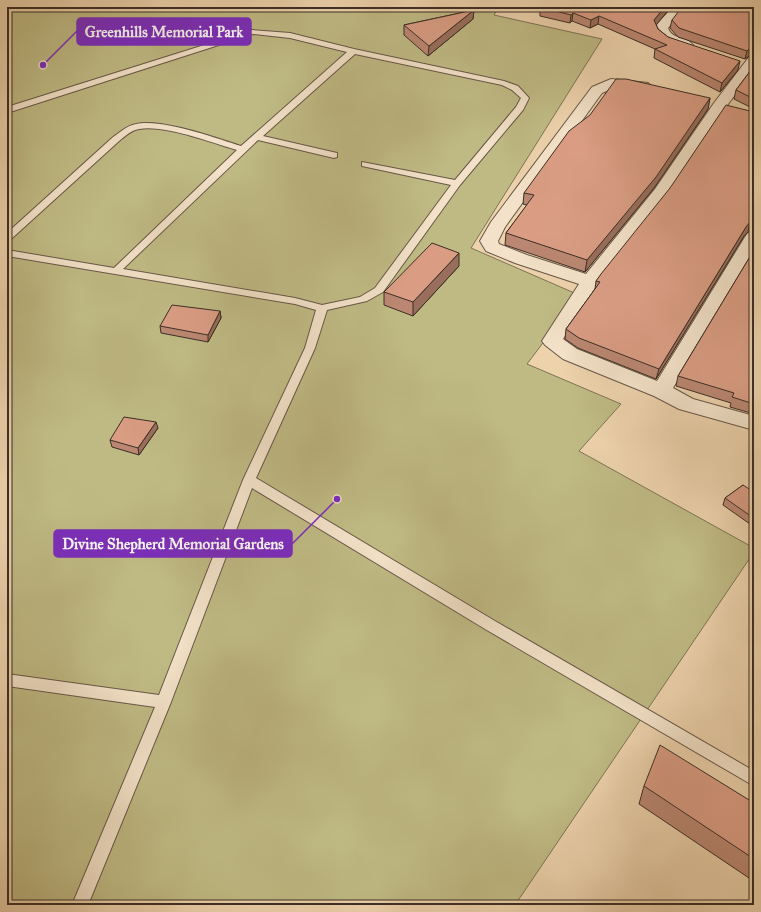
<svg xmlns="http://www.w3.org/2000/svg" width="761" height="912" viewBox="0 0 761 912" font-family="'IM FELL Great Primer',serif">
<rect width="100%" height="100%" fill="#edd2ac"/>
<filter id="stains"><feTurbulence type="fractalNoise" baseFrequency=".005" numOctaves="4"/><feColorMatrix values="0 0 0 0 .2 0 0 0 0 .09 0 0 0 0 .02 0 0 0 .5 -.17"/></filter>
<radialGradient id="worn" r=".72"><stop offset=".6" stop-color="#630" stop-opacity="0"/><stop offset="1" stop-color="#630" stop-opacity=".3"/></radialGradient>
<path fill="#bfba84" stroke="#7d7455" d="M7,7h492l-5,8 108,24 -131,209 108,47 -52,69 94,40 -42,47 175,97v4l-239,353h-508z"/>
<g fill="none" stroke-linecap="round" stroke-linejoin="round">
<defs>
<path id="service" d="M252,30l38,3 64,16 150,32 14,5 11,12 -6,12 -63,75 -77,107 -16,9 -40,9 -12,38 -59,130 239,143 259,150v15l-269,-157 -233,-141 -81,214 -83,203h-16l83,-198 -148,-21v-12l152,21 84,-215 62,-132 11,-38 -21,-6 -288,-48v-6l107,18 123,-118c-24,-7 -74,-26 -98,-21 -8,1 -15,8 -21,13l-108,98 -3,1v-8l105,-95c7,-5 14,-12 24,-14 25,-6 80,14 105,22l106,-94 -57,-14 -37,-4 -246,79v-6zM355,54l147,31 10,5 9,8 -5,9 -61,73 -93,-18v4l89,19 -76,103 -15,9 -38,8 -27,-7 -172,-29 135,-129 76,18 3,-1v-4l-74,-17z"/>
<path id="minor" d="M673,7h14l-19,21c4,12 19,8 25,17l-2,3c-14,3 -33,-6 -37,-20l2,-3z
M754,56v14l-29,38 -58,88 -69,87 -35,56 14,10 80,32 88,-144 3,-4 6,-1v20l-81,136 20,11 61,17v14l-75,-21 -25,-13 -91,-37 -18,-14 -3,-4 37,-57 -64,-21 -29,-12 -6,-10 11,-19 101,-135 19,-8 37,4 3,3 -3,3c-18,5 -26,-6 -46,4l-97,134 -7,14 1,3 28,11 59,19 69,-85 59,-86 35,-46z"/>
</defs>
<use href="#service" stroke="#685748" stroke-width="2"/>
<use href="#minor" stroke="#685748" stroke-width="2"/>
<use href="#service" fill="#f3e2c9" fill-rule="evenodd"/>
<use href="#minor" fill="#f3e2c9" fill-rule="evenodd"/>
</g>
<path fill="#bb8772" stroke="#3b2e26" d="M528,7h143l-15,17 2,5 10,8 70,33 -18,22 -66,-34 1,-9 -57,-25 -8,4 -18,-7 -2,2 -30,-7v-5l-12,-2z
M754,7v48l-5,1 -4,3 -67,-22 -8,-9 2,-8z
M474,10l-1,9 -45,37 -24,-21v-10z
M754,66v43l-20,-10 2,-9z
M710,98l-2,11 -54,79 -69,84 -80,-27 1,-12 21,-28 -4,-1 1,-11z
M754,112v119l-6,1 -4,4 -88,143 -78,-31 -13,-9 1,-10 29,-40 1,-8z
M754,250v164l-24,-7 1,-4 -55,-17 2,-10z
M459,266l-46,50 -29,-11v-13z
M220,311l1,7 -13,24 -47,-9 -1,-7z
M158,428l-19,27 -27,-8 -2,-7z
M743,485l11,36 -4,3 -27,-19 2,-7z
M644,786l110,17v74l-2,3 -113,-76z"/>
<path fill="#996e5c" stroke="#3b2e26" d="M665,7h6l-18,22 1,-9z
M474,10l-1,9 -45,37 1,-10z
M573,13l-1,8 -2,2 1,-8z
M599,16l-1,8 -8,4 1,-8z
M751,47h3v8l-5,1 -4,3 2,-8z
M740,61l-2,9 -18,22 2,-9z
M710,98l-2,11 -54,79 -69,84 2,-12z
M750,222l-2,10 -4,4 -88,143 3,-10 87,-142z
M459,253v13l-46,50v-14z
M220,311l1,7 -13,24v-7z
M156,422l2,6 -19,27 -1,-7z
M754,516v5l-4,3 2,-7z"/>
<path fill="#da9d84" stroke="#3b2e26" d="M540,7h125l-11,13 4,9 10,8 72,24 -18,22 -67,-34 12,-4 -68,-29 -8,4 -18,-7 -2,2z
M682,7h72v40h-3l-4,4 -68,-23 -7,-8z
M474,10l-45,36 -25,-21z
M754,66v33l-18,-9z
M616,79h10l84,19 -54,79 -69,83 -81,-27 28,-38 -10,-2 45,-62 21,-16z
M726,105l28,7v110h-4l-4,5 -87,142 -80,-31 -13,-9 34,-47 -4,-1 5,-7 69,-86z
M432,243l27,10 -46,49 -29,-10z
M754,250v154l-22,-7 2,-4 -56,-17z
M172,305l48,6 -12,24 -48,-9z
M124,417l32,5 -18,26 -28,-8z
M743,485l11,7v24l-2,1 -27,-19z
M660,745l94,58v56l-110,-73z"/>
<path fill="none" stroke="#7b2cbf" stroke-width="1.5" d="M43 65L77 31M337 499L292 544"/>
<g fill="#7b2cbf" stroke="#f3e2c9" stroke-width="1.5">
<circle cx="43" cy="65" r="4"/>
<circle cx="337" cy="499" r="4"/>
</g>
<g fill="#7b2cbf" stroke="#7b2cbf" stroke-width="1.5">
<rect x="77" y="18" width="174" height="27" rx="4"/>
<rect x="54" y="530" width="238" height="27" rx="4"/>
</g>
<g font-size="15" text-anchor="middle" font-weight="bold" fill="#fff">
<text x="164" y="37">Greenhills Memorial Park</text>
<text x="173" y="549">Divine Shepherd Memorial Gardens</text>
</g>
<rect width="761" height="912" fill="none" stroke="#edd2ac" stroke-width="24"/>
<rect x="8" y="8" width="745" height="896" fill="none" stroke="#3b2e26" stroke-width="2"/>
<rect x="12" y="12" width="737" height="888" fill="none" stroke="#3b2e26"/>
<rect width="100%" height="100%" filter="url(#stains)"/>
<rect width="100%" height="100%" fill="url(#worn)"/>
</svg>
